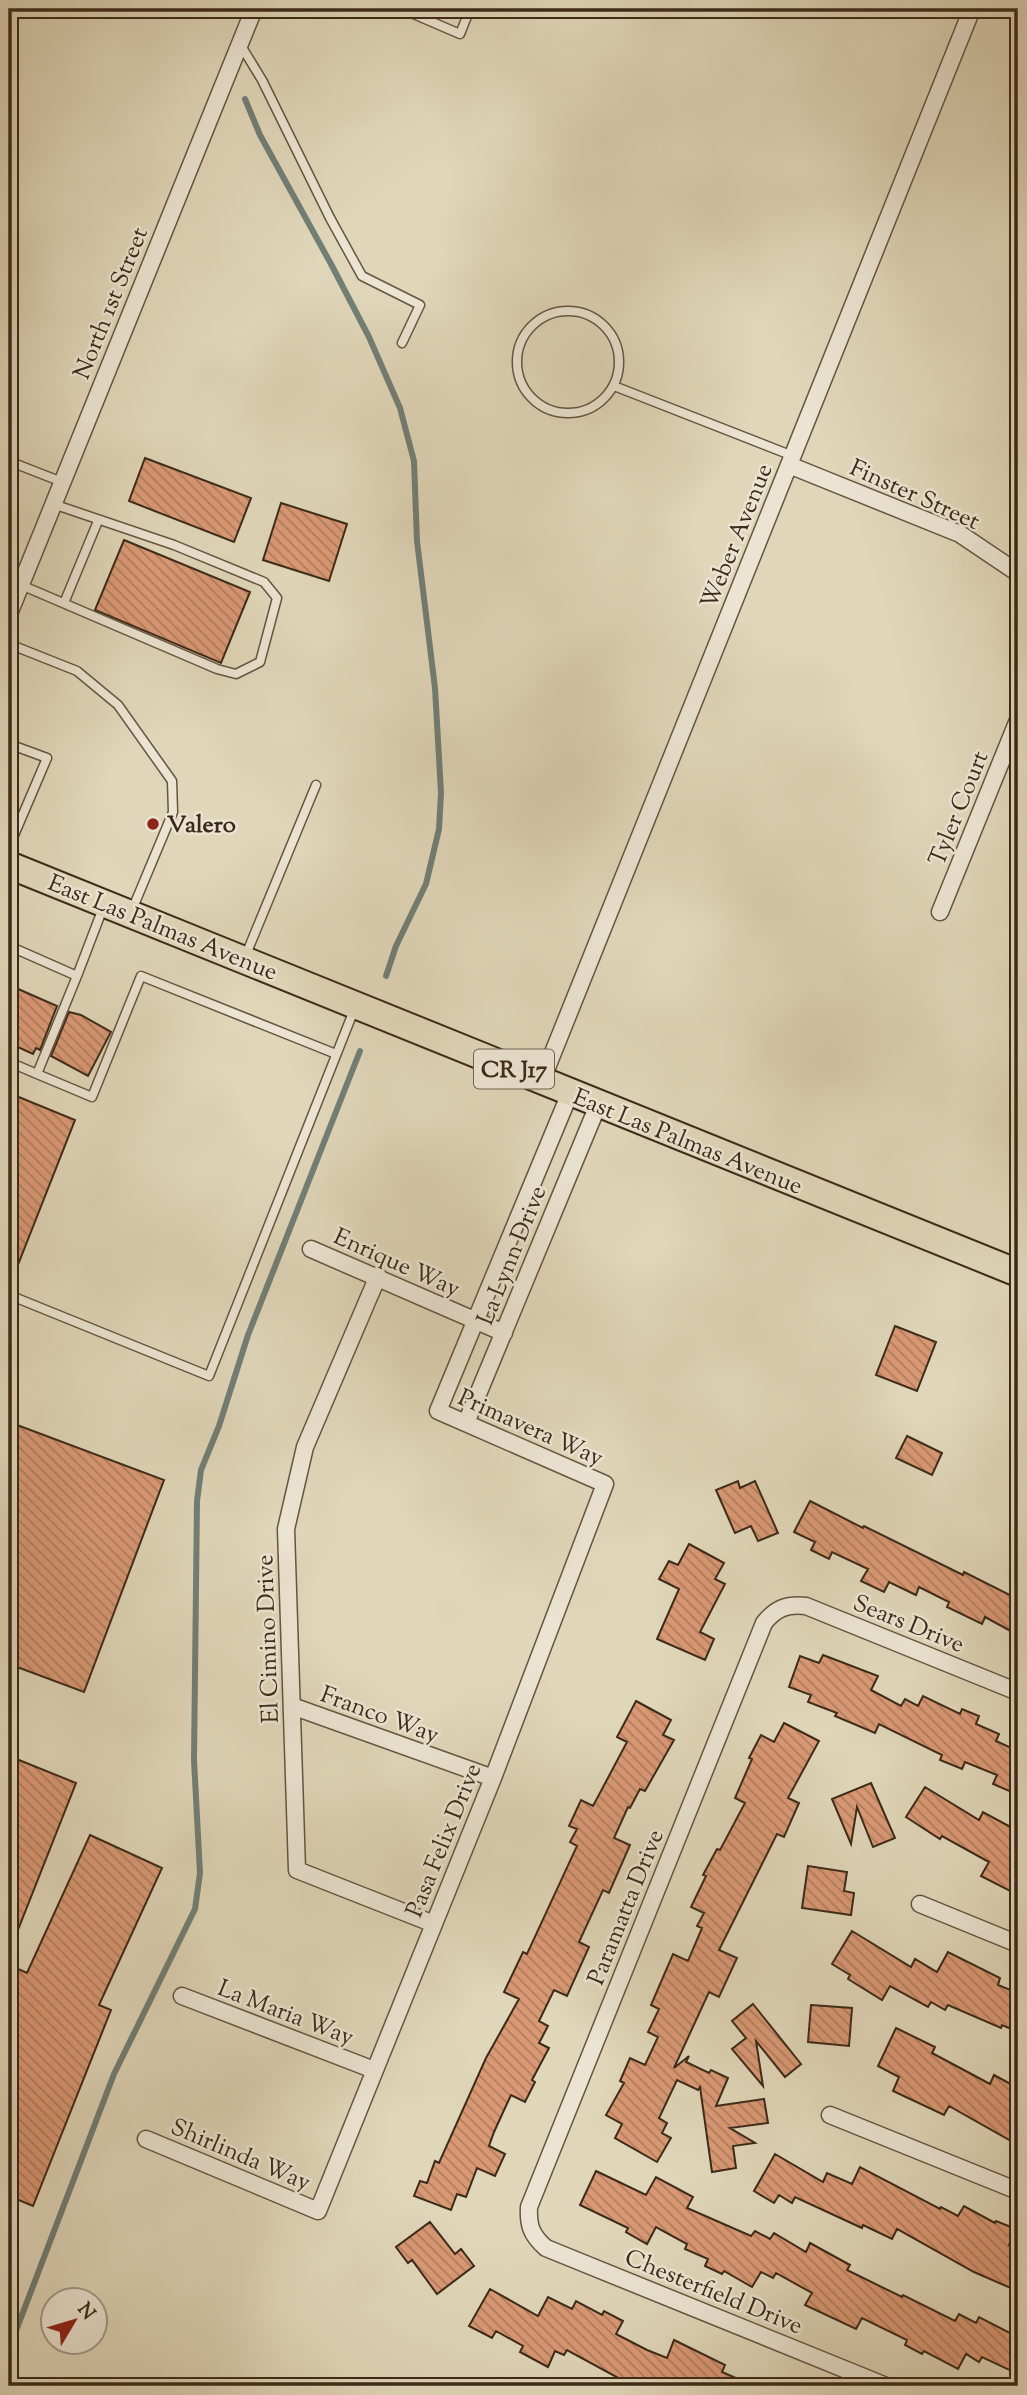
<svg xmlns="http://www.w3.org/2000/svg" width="1027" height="2395" viewBox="0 0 1027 2395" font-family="'Sorts Mill Goudy',serif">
<defs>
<pattern id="building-back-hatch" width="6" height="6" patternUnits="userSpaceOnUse" patternTransform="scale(1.75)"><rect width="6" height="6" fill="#da9975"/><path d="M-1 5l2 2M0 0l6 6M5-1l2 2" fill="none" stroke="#b27d5f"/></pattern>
</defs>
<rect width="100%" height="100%" fill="#e0d6b9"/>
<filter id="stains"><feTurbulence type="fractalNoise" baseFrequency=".00286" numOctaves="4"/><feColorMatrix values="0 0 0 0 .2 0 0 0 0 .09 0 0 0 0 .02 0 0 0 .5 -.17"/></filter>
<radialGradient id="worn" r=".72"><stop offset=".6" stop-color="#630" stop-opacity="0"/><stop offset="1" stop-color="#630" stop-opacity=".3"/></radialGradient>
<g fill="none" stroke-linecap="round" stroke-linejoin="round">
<path stroke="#717f76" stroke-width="6" d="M245,99l15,36 71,129 38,73 31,71 14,53 3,80 18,147 6,105 -2,36 -13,55 -30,62 -10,30
M9,2349l105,-275 81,-165 5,-36 -6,-113 3,-259 4,-31 18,-44 29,-91 112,-284"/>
</g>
<path fill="url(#building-back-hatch)" stroke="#3c2a18" stroke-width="2" d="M145,458l106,40 -17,44 -105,-41z
M281,503l66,21 -18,57 -66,-21z
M124,540l126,52 -29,71 -126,-53z
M9,985l48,21 -17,44 -4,-2 -3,6 -24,-11z
M69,1012l12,3 30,17 -23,44 -37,-20z
M9,1093l66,27 -65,165h-1z
M895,1326l41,16 -19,49 -41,-16z
M9,1422l155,58 -80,212 -75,-28z
M907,1436l35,17 -10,22 -36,-17z
M738,1481l2,7 15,-7 23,52 -20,8 -7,-15 -16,7 -19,-43z
M810,1501l53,27 1,-2 99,49 1,-3 54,27v36l-33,-18 -3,7 -35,-17 2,-5 -30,-15 -3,8 -27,-13 -5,10 -23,-11 7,-12 -36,-17 -3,7 -18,-9 4,-8 -21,-10z
M689,1544l35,19 -9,16 10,5 -25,48 14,7 -9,21 -48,-21 22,-50 -20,-10 10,-18 9,4z
M823,1655l55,21 -7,14 30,16 4,-7 13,7 5,-10 37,18 2,-5 17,7 -3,8 23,10 -3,7 22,10v32l-4,10 -21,-9 4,-9 -32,-13 -3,7 -22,-9 2,-5 -63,-31 -4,9 -40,-17 2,-3 -29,-11 3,-7 -22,-8 11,-31 19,7z
M636,1701l35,19 -8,15 11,5 -29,51 -5,-2 -10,19 -2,-1 -14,31 16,7 -21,48 -6,-3 -24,52 10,5 -22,49 -13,-6 -15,31 9,5 -9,17 10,5 -17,32 3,2 -10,20 -14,-7 -17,37 -5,14 16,8 -10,22 -18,-8 -11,29 -9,-3 -6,16 -37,-14 6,-15 7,2 8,-22 4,2 47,-105 33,-59 -15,-7 19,-40 4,2 50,-108 -7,-4 7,-13 -8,-3 12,-26 12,6 34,-64 -10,-5z
M784,1723l35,18 -31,57 11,5 -15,34 -7,-3 -58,116 18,8 -18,39 -10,-5 -35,76 15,-12 -3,6 23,11 2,-3 17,8 -12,28 48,-7 4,24 -38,5 25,15 -22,3 3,22 -24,4 -12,-85 -2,3 -21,-10 -18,38 8,5 -5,10 9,5 -14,24 -42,-24 7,-14 -16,-9 18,-32 -4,-2 10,-23 15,7 13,-28 -10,-5 11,-23 -8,-4 22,-51 15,7 14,-33 -5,-2 7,-13 -13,-6 15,-31 -3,-1 14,-26 3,1 25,-47 -10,-5 17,-39 -3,-1 12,-23 13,7z
M9,1756l67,27 -66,167h-1z
M871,1783l24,55 -22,9 -16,-40 -6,37 -19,-45z
M925,1787l54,33 4,-8 35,19v64l-37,-19 8,-14 -47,-26 -2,3 -34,-22z
M90,1835l72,33 -63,137 12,5 -78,196 -24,-10v-231l18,8z
M808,1866l39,6 -3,19 10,2 -3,22 -49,-7z
M852,1931l59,36 4,-8 22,13 11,-20 52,26 -2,7 20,8v39l-16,-7 -1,3 -53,-23 -3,5 -14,-8 -3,5 -38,-21 -8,14 -34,-21 2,-4 -18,-11z
M753,2004l48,60 -16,13 -29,-36 7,45 -31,-37 14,-11 -14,-17z
M811,2005l41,3 -3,38 -41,-4z
M896,2028l39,19 -3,6 58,31 4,-9 24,13v43l-5,11 -64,-36 -5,9 -51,-24 6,-14 -21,-11z
M775,2154l48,28 4,-9 25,11 8,-17 80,42 1,-2 17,9 6,-10 31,17 1,-2 20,8 -7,16 9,4v28l-5,12 -39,-17 -77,-43 -5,10 -29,-14 -1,3 -67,-31 -3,6 -13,-8 -5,8 -20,-12z
M596,2171l50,24 10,-18 37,20 -6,11 64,28 4,-5 15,8 4,-6 32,19 4,-9 40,22 -3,5 55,27 1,-2 52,26 4,-7 17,9 3,-6 39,20v37l-36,-17 -3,5 -13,-8 -8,15 -34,-18 -2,3 -17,-9 2,-5 -45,-22 -6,11 -51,-24 7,-12 -36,-20 -3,5 -12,-6 -9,15 -28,-16 -2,3 -17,-8 3,-7 -23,-10 2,-5 -31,-17 -9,17 -21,-12 2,-4 -48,-23z
M430,2222l25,32 6,-5 13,17 -37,28 -25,-34 -4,3 -12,-16z
M490,2289l48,27 10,-19 24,12 4,-8 26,14 2,-4 19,10 -7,13 31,16 20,8 7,-18 51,25 -3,7 32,14h-121l-66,-36 -3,5 -9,-4 -7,16 -28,-15 3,-6 -27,-15 -4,7 -23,-12z"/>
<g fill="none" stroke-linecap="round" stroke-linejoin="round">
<defs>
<path id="lane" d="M402,9l58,25 10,-25
M240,44l22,36 68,138 32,58 58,29 -18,38
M517 362a51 51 0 1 1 102 0a51 51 0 1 1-102 0Z
M614,386l179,70
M9,482l7,-18 46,18
M21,585l196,84 19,5 24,-12 17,-64 -13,-16 -90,-37 -121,-41
M64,603l34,-82
M9,644l68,27 41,34 54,76 1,31 -41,98
M9,744l38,14 -38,89
M9,946l68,30 26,-68
M245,957l71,-172
M9,1062l28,12 40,-98
M37,1074l55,23 49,-121 195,78
M9,1295l200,81 145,-366"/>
<path id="street" d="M789,465l171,69 58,39
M9,614l245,-605
M940,912l78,-192
M542,1080l430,-1071
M311,1249l193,84
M378,1276l-73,171 -19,82 11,341 137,54
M466,1423l132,-318
M292,1706l201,72
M920,1904l98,40
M182,1996l192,74
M830,2115l188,76
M146,2139l172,72 175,-433 112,-294 -167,-73 132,-318
M886,2386l-340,-138c-15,-13 -18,-23 -17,-41l235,-584c12,-15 23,-19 42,-17l212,86"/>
<path id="primary" d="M9,865l1009,408"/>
</defs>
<use href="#lane" stroke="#655540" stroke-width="11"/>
<use href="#street" stroke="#655540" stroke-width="19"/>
<use href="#primary" stroke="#3c2a18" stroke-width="30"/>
<use href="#lane" stroke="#ebe4d2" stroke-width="8"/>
<use href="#street" stroke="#ebe4d2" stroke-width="16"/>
<use href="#primary" stroke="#e0d6b9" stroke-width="26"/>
</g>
<circle fill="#8f2418" stroke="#ebe4d2" stroke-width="2.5" cx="153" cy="824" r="7"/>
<g text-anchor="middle" stroke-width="5" stroke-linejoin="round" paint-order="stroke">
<rect fill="#ebe4d2" stroke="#706250" stroke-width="2" x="474" y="1049.5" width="80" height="39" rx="5"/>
<g font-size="23" font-weight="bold" fill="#3c2a18">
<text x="514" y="1077">CR J17</text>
</g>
<g font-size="24" fill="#3c2a18" stroke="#ebe4d2">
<text transform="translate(110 303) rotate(-68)" y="8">North 1st Street</text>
<text transform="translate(915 494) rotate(24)" y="8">Finster Street</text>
<text transform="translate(736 536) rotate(-68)" y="8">Weber Avenue</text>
<text transform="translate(958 808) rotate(-68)" y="8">Tyler Court</text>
<text transform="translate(163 927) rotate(22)" y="8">East Las Palmas Avenue</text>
<text transform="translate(688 1141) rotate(22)" y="8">East Las Palmas Avenue</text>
<text transform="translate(511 1255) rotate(-68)" y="8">La Lynn Drive</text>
<text transform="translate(397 1262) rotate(24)" y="8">Enrique Way</text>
<text transform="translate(531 1427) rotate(24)" y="8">Primavera Way</text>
<text transform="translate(909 1623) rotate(22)" y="8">Sears Drive</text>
<text transform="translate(267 1639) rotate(-92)" y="8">El Cimino Drive</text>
<text transform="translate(380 1714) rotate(20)" y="8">Franco Way</text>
<text transform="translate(443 1840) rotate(-68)" y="8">Pasa Felix Drive</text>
<text transform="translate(625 1907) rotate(-68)" y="8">Paramatta Drive</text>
<text transform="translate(286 2012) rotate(21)" y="8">La Maria Way</text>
<text transform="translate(241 2154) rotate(23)" y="8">Shirlinda Way</text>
<text transform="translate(714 2291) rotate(22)" y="8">Chesterfield Drive</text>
</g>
<g font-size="24" font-weight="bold" fill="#3c2a18" stroke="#ebe4d2" text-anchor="start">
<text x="167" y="832">Valero</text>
</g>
</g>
<rect width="1027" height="2395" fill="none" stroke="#e0d6b9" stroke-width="35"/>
<rect x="10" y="10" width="1006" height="2374" fill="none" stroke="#3c2a18" stroke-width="3.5"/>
<rect x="18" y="18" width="992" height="2360" fill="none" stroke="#3c2a18" stroke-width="2"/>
<g transform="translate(74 2321) rotate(52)"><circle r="33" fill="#ebe4d2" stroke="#a59a88" stroke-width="2"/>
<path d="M0-5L12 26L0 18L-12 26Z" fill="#8f2418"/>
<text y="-10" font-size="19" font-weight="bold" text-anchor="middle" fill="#3c2a18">N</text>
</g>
<rect width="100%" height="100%" filter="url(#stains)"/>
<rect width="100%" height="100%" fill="url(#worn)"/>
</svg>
